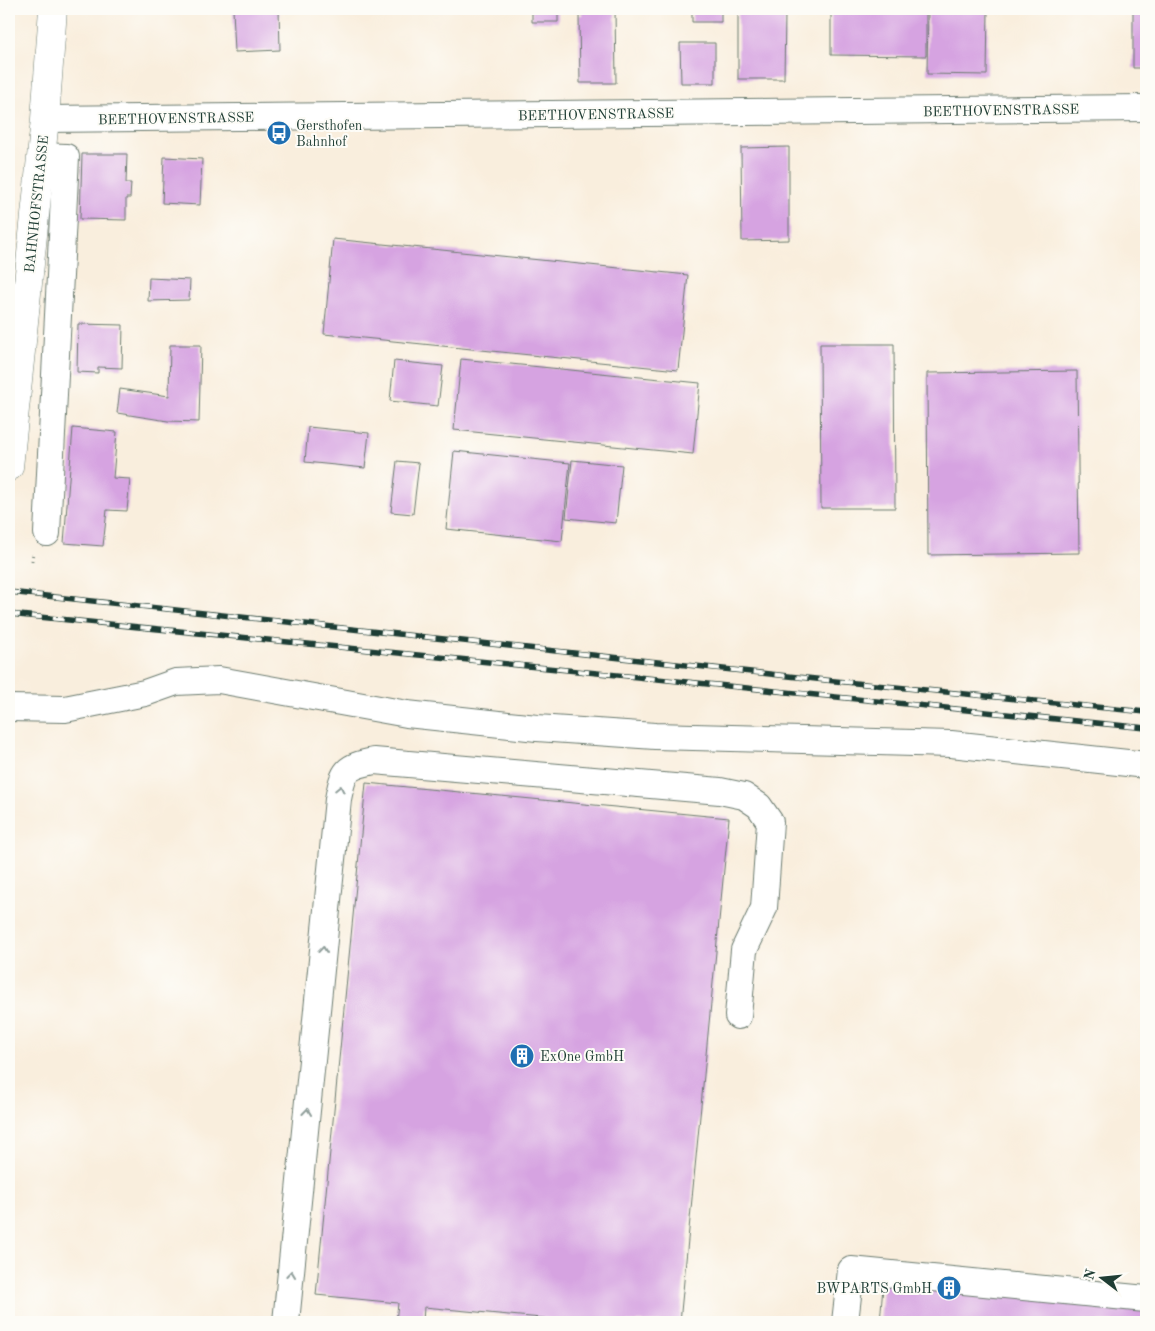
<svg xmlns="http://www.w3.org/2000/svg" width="1155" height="1331" viewBox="0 0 1155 1331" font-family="'Old Standard TT',serif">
<rect width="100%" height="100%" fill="#fdfcf7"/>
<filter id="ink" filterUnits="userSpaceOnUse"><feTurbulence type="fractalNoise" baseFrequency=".02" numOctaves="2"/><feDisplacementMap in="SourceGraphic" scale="10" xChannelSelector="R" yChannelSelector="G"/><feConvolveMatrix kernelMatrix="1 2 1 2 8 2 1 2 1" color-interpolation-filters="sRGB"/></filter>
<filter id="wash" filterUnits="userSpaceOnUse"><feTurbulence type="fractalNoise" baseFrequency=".0096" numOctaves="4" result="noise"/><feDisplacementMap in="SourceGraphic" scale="20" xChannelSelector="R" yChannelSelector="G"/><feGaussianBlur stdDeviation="1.12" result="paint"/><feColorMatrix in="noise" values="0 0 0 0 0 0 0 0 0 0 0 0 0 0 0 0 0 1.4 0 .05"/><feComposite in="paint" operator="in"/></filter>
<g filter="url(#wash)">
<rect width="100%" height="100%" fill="#f9eedd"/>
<g id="blocks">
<path fill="#d6a3e1" d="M233,9h46l1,41 -45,2z
M532,9h26v13h-26z
M582,9h33l1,74h-36l-1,-68h3z
M692,9h29v13h-29z
M738,9h188v47l-95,-1v-41h-46l-1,65h-46z
M928,9h60l-1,66 -60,-1z
M1133,9h13v59h-13z
M680,43h35v40h-34z
M789,147v93l-47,1 -1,-93z
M82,154h45l-1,29h5l-1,15h-4v22l-46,-1z
M164,157l38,2 -2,46 -38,-2z
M333,239l355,36 -10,95 -354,-36z
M149,278l41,2 -1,20 -41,1z
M78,324l45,1 -1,43 -24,-1v6l-21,-1z
M820,344h74l1,164h-74z
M170,345h31l-2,77 -31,-1 -51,-8 3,-24 49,7z
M461,359l239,24 -7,71 -239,-24z
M394,361l49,5 -5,40 -48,-5z
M1077,371l2,182 -151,2 -1,-182z
M308,427l61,6 -4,35 -60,-6z
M73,428l44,4 -4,46 17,1 -3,32 -20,-1 -4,36 -39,-3z
M454,451l116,12 -8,78 -116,-12z
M572,460l50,5 -6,58 -50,-5z
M397,461l22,2 -6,51 -22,-2z
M366,783l363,35 -49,504h-96l-160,-15 -1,15h-27l2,-19 -82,-8z
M884,1275l262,26v21h-266z"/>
</g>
</g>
<g filter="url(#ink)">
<use href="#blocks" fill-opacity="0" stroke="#6b7b6f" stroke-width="1"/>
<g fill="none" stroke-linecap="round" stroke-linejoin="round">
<defs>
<path id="minor" d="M45,119l1101,-11
M41,156l25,1 -19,376
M9,708l56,1 80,-16 31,-11 43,-2 188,34 130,14 118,8 296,8 195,21
M286,1322l52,-523c6,-29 7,-32 36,-38l346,30 24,5 15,10 11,16 -6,86 -20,42 -6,66
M845,1322l6,-52 295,29"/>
<path id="major" d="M9,467l36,-348 8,-110"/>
</defs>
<use href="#minor" stroke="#6b7b6f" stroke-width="28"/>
<use href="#major" stroke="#6b7b6f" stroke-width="29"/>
<path stroke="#6b7b6f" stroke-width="3" stroke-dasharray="1 4" stroke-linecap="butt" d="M9,137l3,-128
M32,561l1,-9"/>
<use href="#minor" stroke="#fff" stroke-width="26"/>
<use href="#major" stroke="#fff" stroke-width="28"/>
<defs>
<path id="rail" d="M9,592l816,88 321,32
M9,614l1137,114"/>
</defs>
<use href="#rail" stroke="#1f3d34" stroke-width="5.5"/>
<use href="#rail" stroke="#fdfcf7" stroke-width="4" stroke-dasharray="11" stroke-linecap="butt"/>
</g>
<defs><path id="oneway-chevron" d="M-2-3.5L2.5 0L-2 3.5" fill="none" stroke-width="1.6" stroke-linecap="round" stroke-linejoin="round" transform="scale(1.25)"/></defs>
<g stroke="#8f9e9a">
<use href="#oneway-chevron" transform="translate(340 789) rotate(-77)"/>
<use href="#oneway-chevron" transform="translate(323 950) rotate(-84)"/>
<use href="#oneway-chevron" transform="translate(307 1112) rotate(-84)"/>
<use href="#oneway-chevron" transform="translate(291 1274) rotate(-84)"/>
</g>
</g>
<defs>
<symbol id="bus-disc" viewBox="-11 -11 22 22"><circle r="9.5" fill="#1f6fb2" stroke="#fdfcf7"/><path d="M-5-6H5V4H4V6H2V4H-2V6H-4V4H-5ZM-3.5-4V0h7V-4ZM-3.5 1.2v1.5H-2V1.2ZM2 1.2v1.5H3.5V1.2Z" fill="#fff"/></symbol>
<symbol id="building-disc" viewBox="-11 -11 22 22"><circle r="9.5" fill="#1f6fb2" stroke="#fdfcf7"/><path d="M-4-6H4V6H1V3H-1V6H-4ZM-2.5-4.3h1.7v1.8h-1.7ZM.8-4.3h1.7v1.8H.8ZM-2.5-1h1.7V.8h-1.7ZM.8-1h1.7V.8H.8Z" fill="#fff"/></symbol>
</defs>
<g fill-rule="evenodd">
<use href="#bus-disc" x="265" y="119" width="28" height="28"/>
<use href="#building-disc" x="508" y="1042" width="28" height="28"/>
<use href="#building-disc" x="935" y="1274" width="28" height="28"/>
</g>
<g text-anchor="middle" stroke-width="4" stroke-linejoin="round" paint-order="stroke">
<g font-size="14" fill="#1f3d34" stroke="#fdfcf7">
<text transform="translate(1001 110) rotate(-1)" y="5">BEETHOVENSTRASSE</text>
<text transform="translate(596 114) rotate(-1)" y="5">BEETHOVENSTRASSE</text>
<text transform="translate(176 118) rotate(-1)" y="5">BEETHOVENSTRASSE</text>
<text transform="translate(36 204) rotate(-84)" y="5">BAHNHOFSTRASSE</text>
</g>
<g font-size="14" fill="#1f3d34" stroke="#fdfcf7" text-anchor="start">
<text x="296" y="130">Gersthofen<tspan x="296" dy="16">Bahnhof</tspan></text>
<text x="540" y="1061">ExOne GmbH</text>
<text x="932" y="1293" text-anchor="end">BWPARTS GmbH</text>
</g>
</g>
<rect width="1155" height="1331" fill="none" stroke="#fdfcf7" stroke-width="30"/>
<g transform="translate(1102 1278) rotate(286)" stroke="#fdfcf7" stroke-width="4" paint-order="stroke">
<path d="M0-4L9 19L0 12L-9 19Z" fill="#1f3d34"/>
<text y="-8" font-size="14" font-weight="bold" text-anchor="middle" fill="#1f3d34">N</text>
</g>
</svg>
